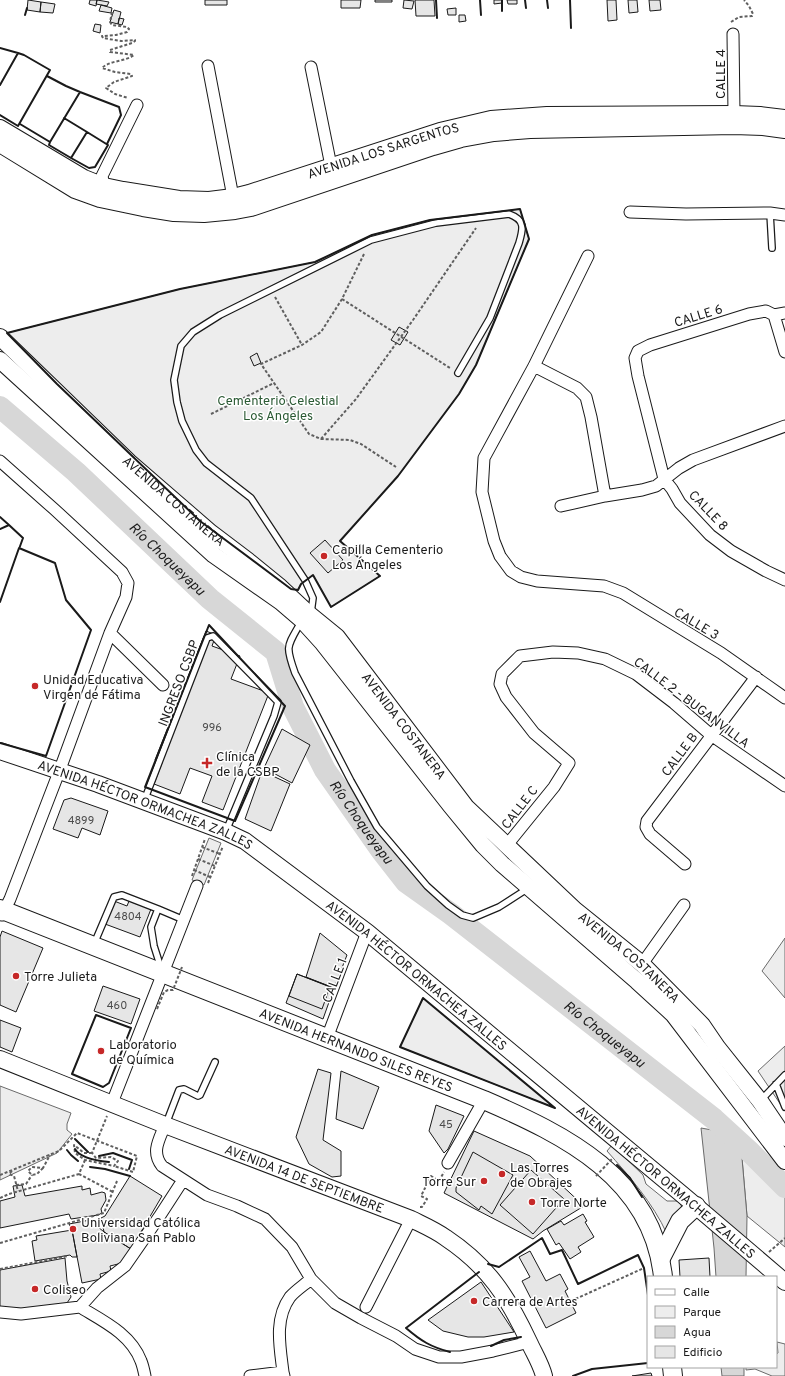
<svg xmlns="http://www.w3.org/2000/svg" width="785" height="1376" viewBox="0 0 785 1376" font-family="Overpass,sans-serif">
<rect width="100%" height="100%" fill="#fff"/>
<path fill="#ededed" stroke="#6a6a6a" d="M520,209l9,30 -53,126 -17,29 -61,82 -58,65 40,35 -49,31 -18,-32 -12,9 -3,6 -7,-1 -91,-68 -193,-188 173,-44 135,-27 57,-27 58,-15z
M209,838l12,5 -17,42 -12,-5z
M785,938v60l-23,-27z
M423,998l132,110 -155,-61z
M785,1046v65l-27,-40z
M0,1086l71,27 -4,11v6l5,4 -15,19 -57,27z
M740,1135l45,48v64l-38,-31z
M612,1145l31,30 3,9 21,17h10l4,4 1,4 -15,25c-14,-31 -38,-58 -60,-83z
M777,1342l8,2v32h-13l-17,-7 -9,1v-3h30v-13l2,-1z"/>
<path fill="#d7d7d7" stroke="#6a6a6a" d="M701,1128l39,7 7,81 -1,61h-30l-2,-29z
M721,1367h23v9h-22z"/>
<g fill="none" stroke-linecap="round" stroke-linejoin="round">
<path stroke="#d7d7d7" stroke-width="22" id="s1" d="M0,407l76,65 134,127 66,53 17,55 32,63 56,80 25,32 45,32 263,205 35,32 36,36"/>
</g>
<path fill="#e6e6e6" stroke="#1a1a1a" d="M28,0l13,2 -1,10 -13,-2z
M90,0h7l-1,6 -7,-2z
M97,0l12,2 -2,4 -11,-2z
M205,0h22v5h-22z
M341,0h20l-1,8h-19z
M375,0h17v2h-17z
M404,0l10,1 -2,8 -9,-1z
M415,0h19l1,16h-19z
M494,0h8v3l-8,1z
M507,0h10v4h-9z
M607,0h9l1,20 -9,1z
M628,0h9l1,12 -9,1z
M649,0h11l1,10 -11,1z
M41,2l14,2 -2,9 -13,-1z
M101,5l11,3 -1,5 -12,-2z
M456,8v7h-8l-1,-6z
M114,10l7,2 -3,12 -8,-2z
M459,15h6l1,6 -7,1z
M119,18l5,1 -2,6 -4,-1z
M95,24l6,1 -1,8 -7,-2z
M399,327l9,5 -8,13 -9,-5z
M257,353l4,10 -7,3 -4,-9z
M325,540l18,20 -15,13 -18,-20z
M206,631l10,4 -4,11 28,10 -9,23 38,14 -46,117 -21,-8 10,-26 -22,-8 -10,26 -26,-10 8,-21 -7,-3z
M282,729l28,16 -18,38 -28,-15z
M262,771l28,13 -19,47 -26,-12z
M71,798l37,13 -8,24 -18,-7 -4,10 -25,-9 11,-29z
M114,901l13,5 2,-5 22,8 -11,28 -35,-13z
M2,931l41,17 -27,64 -16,-7v-68z
M320,933l27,22 -13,33 -28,-11z
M297,974l33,13 -8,22 -33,-13z
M297,974l37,14 -11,31 -37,-16z
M103,986l37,13 -9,25 -37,-13z
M0,1020l21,8 -9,24 -12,-5z
M318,1069l13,4 -8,67 18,11v25l-9,1 -23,-13 -13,-27z
M341,1071l38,16 -16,42 -27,-10z
M436,1105l28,11 -16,33 -4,4 -15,-22z
M474,1131l56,25 54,50 -41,25 -10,8 -89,-46z
M473,1152l40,23 -21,39 -11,-8 -2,4 -23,-18v-4z
M531,1170l33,29 -31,35 -33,-29z
M130,1176l32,20 -31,53 -27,-17 -3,-14 4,-2z
M22,1185l3,11 57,-10v4l8,-2 1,7 11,-3 3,1 1,7 -5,9 1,4 -4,2 -27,4 -2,-5 -69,14v-27l15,-4 -2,-11z
M583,1214l4,7 -2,1 9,15 -16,10 3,5 -11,7 -11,-16 -3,2 -9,-16 14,-8 3,4z
M90,1220l14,12 27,17 -9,14 -12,3 1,5 -11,3 1,5 -19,4 -10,-53 -3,-6z
M72,1230l5,27h-5l-2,-2 -35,6 -3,-20 5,-1 -1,-4z
M530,1251l16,30 14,-7 8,15 -3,2 11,22 -30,15 -24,-47 8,-4 -11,-20z
M65,1258l2,23 4,16 -6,9 -37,3 -28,-2v-37z
M709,1258l1,19h-30l-1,-17z
M481,1282l33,50 -30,5h-16l-25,-6 -15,-11z
M651,1373l1,3h-20z"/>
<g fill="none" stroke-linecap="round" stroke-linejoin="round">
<defs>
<path id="lane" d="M770,213l2,35
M311,613l2,-15 -8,-18 -54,-82 -45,-35 -10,-13 -14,-29 -5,-19 -3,-22 7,-34 12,-14 27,-17 151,-75 65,-17 73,-9c17,6 14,15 10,29l-29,75 -32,55
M301,622c-14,25 -16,23 -6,51l56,108 26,46 50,59 21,19 14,10 11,3 26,-11 28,-18
M144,801l63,-163 6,-2 65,66 -4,14 -48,115
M158,909l26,11
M94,944l20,-47 8,-2 36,14 -7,18 3,19 7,22
M776,1084l9,23
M762,1099l23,-24
M166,1124l13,-34 5,-1 14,7 2,-1 15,-33"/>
<path id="street" d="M733,34l1,80
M208,66l25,131
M311,67l20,99
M104,186l-2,-10 35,-71
M630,212l56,2 84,-1 15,2
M588,256l-54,110 -50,92 -2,34 12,49 6,15 11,15 10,6 16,4 67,5 19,7 98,60 64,45
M774,315l-8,-4 -17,3 -99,31 -12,6 -3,7 3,18 26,103 8,10 8,14 30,32 21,16 35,20 19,9
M774,315l11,37
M774,315l11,-2
M534,366l43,22 9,9 5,20 14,79
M0,461l54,48 68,63 6,11 -2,14 -16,36 -51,139 -49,127 -8,16
M561,506l44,-10 37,-6 14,-4 23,-18 14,-8 92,-34
M110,633l53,52
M507,845l47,-58 15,-24 -35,-30 -28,-36 -6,-13 2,-10 18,-18 33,-4 25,1 27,6 31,15 38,29 37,32 74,51
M685,864l-35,-30 -4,-7 1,-6 109,-144
M642,964l42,-59
M327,1038l40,-106
M112,1103l85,-217
M165,1125c-6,15 -14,27 -3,41l45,29 30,11 28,13 27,28 19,32 24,24 26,15 35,18 19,13 24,8h22l32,-6 36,-9
M448,1163l36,-63
M80,1307l17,-19 28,-22 34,-49 24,-37
M80,1307c23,14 51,27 61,54 2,5 3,10 4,15
M366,1307l45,-88
M0,1312l21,2 59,-7
M250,1376l33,-4
M284,1376l-1,-4c-3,-25 -9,-53 7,-75 5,-6 14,-12 21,-18"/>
<g id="secondary">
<path id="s2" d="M0,128l84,50 20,8 19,4 56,9 30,1 24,-3 16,-4 191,-62 51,-12 56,-4 187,-1 26,1 25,3"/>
<path d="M0,144l75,46 25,9 43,9 31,5 30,1 31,-3 16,-3 182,-61 28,-8 33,-6 36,-3 204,-4 29,1 22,3"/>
<path id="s3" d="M0,337l129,125 82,71 37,28 32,26 30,28 27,22 129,170 109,103 67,54 60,61 15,22 43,54 25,37"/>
<path d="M0,360l214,195 67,47 21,18 20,22 129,164 32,39 19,19 135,117 36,33 112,147"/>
<path id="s4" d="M0,751l98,33 128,48 19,9 122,91 317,264 101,86"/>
<path id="s5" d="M0,1059l165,66 246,94c12,6 24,11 35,19 42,28 62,59 83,104 5,11 12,22 15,34"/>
</g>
<g id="primary">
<path id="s6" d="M0,909l484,191c81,35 169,78 179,177"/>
<path d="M661,1258l19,-37 16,-15"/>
<path d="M672,1367l1,9"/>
</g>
</defs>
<use href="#lane" stroke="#1a1a1a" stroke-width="8"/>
<use href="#street" stroke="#1a1a1a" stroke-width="13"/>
<use href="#secondary" stroke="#1a1a1a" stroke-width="18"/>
<use href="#primary" stroke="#1a1a1a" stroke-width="20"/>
<path stroke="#5f5f5f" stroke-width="2" stroke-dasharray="3 2" stroke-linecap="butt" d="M112,12l-2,10 2,3 15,2 2,2 -2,3 -11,3 -12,1h-2l1,2 18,3 14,-1v1l-3,2 -22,7v2l24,3c-9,7 -24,5 -32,13l13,4 16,2 1,2 -18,6 -8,6 9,6 13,4
M731,22l8,-5 13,-1 1,-2 -4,-8 -5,-6
M364,254l-22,45 -21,33 -19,13 -41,19 48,70 12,5 29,1 11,4 35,23
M275,297l27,48
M342,299l108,69
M211,414l63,-31
M321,439l35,-40 57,-79 63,-92
M202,847l18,7
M198,859l17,7
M194,870l16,7
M192,876l13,-37
M208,883l15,-37
M92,1153h-8l-10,-8 1,8 10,7 29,6 4,-5 -7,-4 -15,1 -4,-5 15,-37
M85,1160l-6,14 34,18
M43,1168l-6,6 -5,1 -4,-4 4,-4 11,1 7,-13
M12,1171l-3,3 5,2 4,15
M0,1175l59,-24 18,-18 60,23 -4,16 -19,-6
M16,1185l10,-1 6,-9
M0,1198l9,-4 70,-20
M420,1207h2l5,-8 -6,-3 10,-20 8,5 5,-9
M0,1243l104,-30 13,-32
M769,1252l16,-14
M0,1269l68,-13
M571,1301l73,-33"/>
<use href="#lane" stroke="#fff" stroke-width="5.5"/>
<use href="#street" stroke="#fff" stroke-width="11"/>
<use href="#secondary" stroke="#fff" stroke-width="16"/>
<use href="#primary" stroke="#fff" stroke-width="18"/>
<path stroke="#5f5f5f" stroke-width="2" stroke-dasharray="3 2" stroke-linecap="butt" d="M157,1009l7,-17 4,-2h5l9,-23
M596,1176l16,-17"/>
<path stroke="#1a1a1a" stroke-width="2" d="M436,0l1,18
M480,0l1,15
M502,0v11
M525,0l1,8
M547,0l1,8
M570,0l1,28
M25,15l2,-7
M0,48l18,5 -18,32
M80,92l39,15 2,8 -14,29
M0,115l18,11 32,-56 -26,-15 -6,-2
M20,124l30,18 30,-50 -14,-6 -19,-10
M50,142l-1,3 22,13 16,-26 -23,-14
M71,158l18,10 6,-1 13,-22 -21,-13
M520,209l9,30 -53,126 -17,29 -61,82 -58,65 40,35 -49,31 -18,-32 -12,9 -3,6 -7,-1 -91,-68 -143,-137 -50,-51 173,-44 135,-27 57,-27 58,-15z
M0,517l9,8
M0,529l9,-4 14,13 -4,11
M0,602l19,-54 36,15 11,37 25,30 -45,126 -46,-13
M209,625l76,81 -50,115 -90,-34z
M423,998l132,110 -155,-61z
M96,1015l35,13 -22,55 -6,4 -31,-13z
M75,1139l13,13
M75,1149c5,9 24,12 34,13
M67,1150l4,5 7,6
M99,1156l14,-3 19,7 -3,9
M617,1165l13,13 12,19
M90,1167l15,2 25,7
M488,1264l11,3 43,-29 8,16 12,-4 16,34 60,-29 6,13 4,27
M491,1346l13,-6 17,-3
M450,1352c-19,-5 -29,-11 -44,-24l73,-56
M573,1376l19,-7 56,-6"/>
</g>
<g fill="#c62828" stroke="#fff" stroke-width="1.5">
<circle cx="324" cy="556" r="4"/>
<circle cx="35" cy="686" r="4"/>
<path d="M205 757h4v4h4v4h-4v4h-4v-4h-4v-4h4z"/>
<circle cx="16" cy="976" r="4"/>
<circle cx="101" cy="1051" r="4"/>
<circle cx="502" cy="1174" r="4"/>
<circle cx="484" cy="1181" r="4"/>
<circle cx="532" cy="1202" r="4"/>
<circle cx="73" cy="1229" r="4"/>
<circle cx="35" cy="1289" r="4"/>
<circle cx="474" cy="1301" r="4"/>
</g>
<g text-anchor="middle" stroke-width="3" stroke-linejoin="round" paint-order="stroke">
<g font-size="11" fill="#4d4d4d">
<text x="212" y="731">996</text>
<text x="81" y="824">4899</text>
<text x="128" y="920">4804</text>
<text x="117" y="1009">460</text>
<text x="446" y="1128">45</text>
</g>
<g font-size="13" fill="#1a1a1a" stroke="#fff">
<text transform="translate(720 74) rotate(-90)" y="5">CALLE 4</text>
<text dy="5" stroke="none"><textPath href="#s2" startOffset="407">AVENIDA LOS SARGENTOS</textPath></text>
<text transform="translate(698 315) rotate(-17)" y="5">CALLE 6</text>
<text dy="5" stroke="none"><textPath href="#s3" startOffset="239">AVENIDA COSTANERA</textPath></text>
<text transform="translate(709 510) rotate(46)" y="5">CALLE 8</text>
<text transform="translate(697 623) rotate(31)" y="5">CALLE 3</text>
<text transform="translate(178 683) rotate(-69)" y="5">INGRESO CSBP</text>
<text transform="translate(692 702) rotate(37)" y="5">CALLE 2 - BUGANVILLA</text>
<text dy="5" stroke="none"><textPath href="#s3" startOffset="563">AVENIDA COSTANERA</textPath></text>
<text transform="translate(679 754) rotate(-53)" y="5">CALLE B</text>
<text dy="5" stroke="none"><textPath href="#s4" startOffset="155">AVENIDA HÉCTOR ORMACHEA ZALLES</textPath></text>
<text transform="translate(519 807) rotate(-52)" y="5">CALLE C</text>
<text dy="5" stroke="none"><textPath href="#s3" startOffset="887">AVENIDA COSTANERA</textPath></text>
<text dy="5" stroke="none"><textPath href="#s4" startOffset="479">AVENIDA HÉCTOR ORMACHEA ZALLES</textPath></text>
<text transform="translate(334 980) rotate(-69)" y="5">CALLE 1</text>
<text dy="5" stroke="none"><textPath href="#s6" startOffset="383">AVENIDA HERNANDO SILES REYES</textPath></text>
<text dy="5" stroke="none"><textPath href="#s5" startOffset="327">AVENIDA 14 DE SEPTIEMBRE</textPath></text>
<text dy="5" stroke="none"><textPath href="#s4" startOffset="803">AVENIDA HÉCTOR ORMACHEA ZALLES</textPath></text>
</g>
<g font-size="13" fill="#2b5a34" stroke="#fff">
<text x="278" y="405">Cementerio Celestial<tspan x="278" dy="15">Los Ángeles</tspan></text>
</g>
<g font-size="13" fill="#1a1a1a" stroke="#fff" text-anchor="start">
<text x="332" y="554">Capilla Cementerio<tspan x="332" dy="15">Los Ángeles</tspan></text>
<text x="43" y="684">Unidad Educativa<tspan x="43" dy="15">Virgen de Fátima</tspan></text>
<text x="216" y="761">Clínica<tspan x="216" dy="15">de la CSBP</tspan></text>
<text x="24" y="981">Torre Julieta</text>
<text x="109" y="1049">Laboratorio<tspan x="109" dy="15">de Química</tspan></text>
<text x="510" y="1172">Las Torres<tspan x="510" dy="15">de Obrajes</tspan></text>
<text x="476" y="1186" text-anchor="end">Torre Sur</text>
<text x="540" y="1207">Torre Norte</text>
<text x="81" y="1227">Universidad Católica<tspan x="81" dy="15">Boliviana San Pablo</tspan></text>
<text x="43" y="1294">Coliseo</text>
<text x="482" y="1306">Carrera de Artes</text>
</g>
<g font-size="14" font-style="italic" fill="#1a1a1a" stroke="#fff">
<text dy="5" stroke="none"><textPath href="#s1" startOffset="226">Río Choqueyapu</textPath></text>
<text dy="5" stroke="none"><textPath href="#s1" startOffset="561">Río Choqueyapu</textPath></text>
<text dy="5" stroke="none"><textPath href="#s1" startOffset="886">Río Choqueyapu</textPath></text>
</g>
</g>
<rect x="647" y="1276" width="130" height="92" fill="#ffffff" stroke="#a3a3a3"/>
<rect x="655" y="1289" width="20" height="6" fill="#ffffff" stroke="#a3a3a3"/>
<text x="683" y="1296" font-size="12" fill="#1a1a1a">Calle</text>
<rect x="655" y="1306" width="20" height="12" fill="#ededed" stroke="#a3a3a3"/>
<text x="683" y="1316" font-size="12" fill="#1a1a1a">Parque</text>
<rect x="655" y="1326" width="20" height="12" fill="#d7d7d7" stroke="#a3a3a3"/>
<text x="683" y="1336" font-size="12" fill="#1a1a1a">Agua</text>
<rect x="655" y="1346" width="20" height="12" fill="#e6e6e6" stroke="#a3a3a3"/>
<text x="683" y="1356" font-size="12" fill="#1a1a1a">Edificio</text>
</svg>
